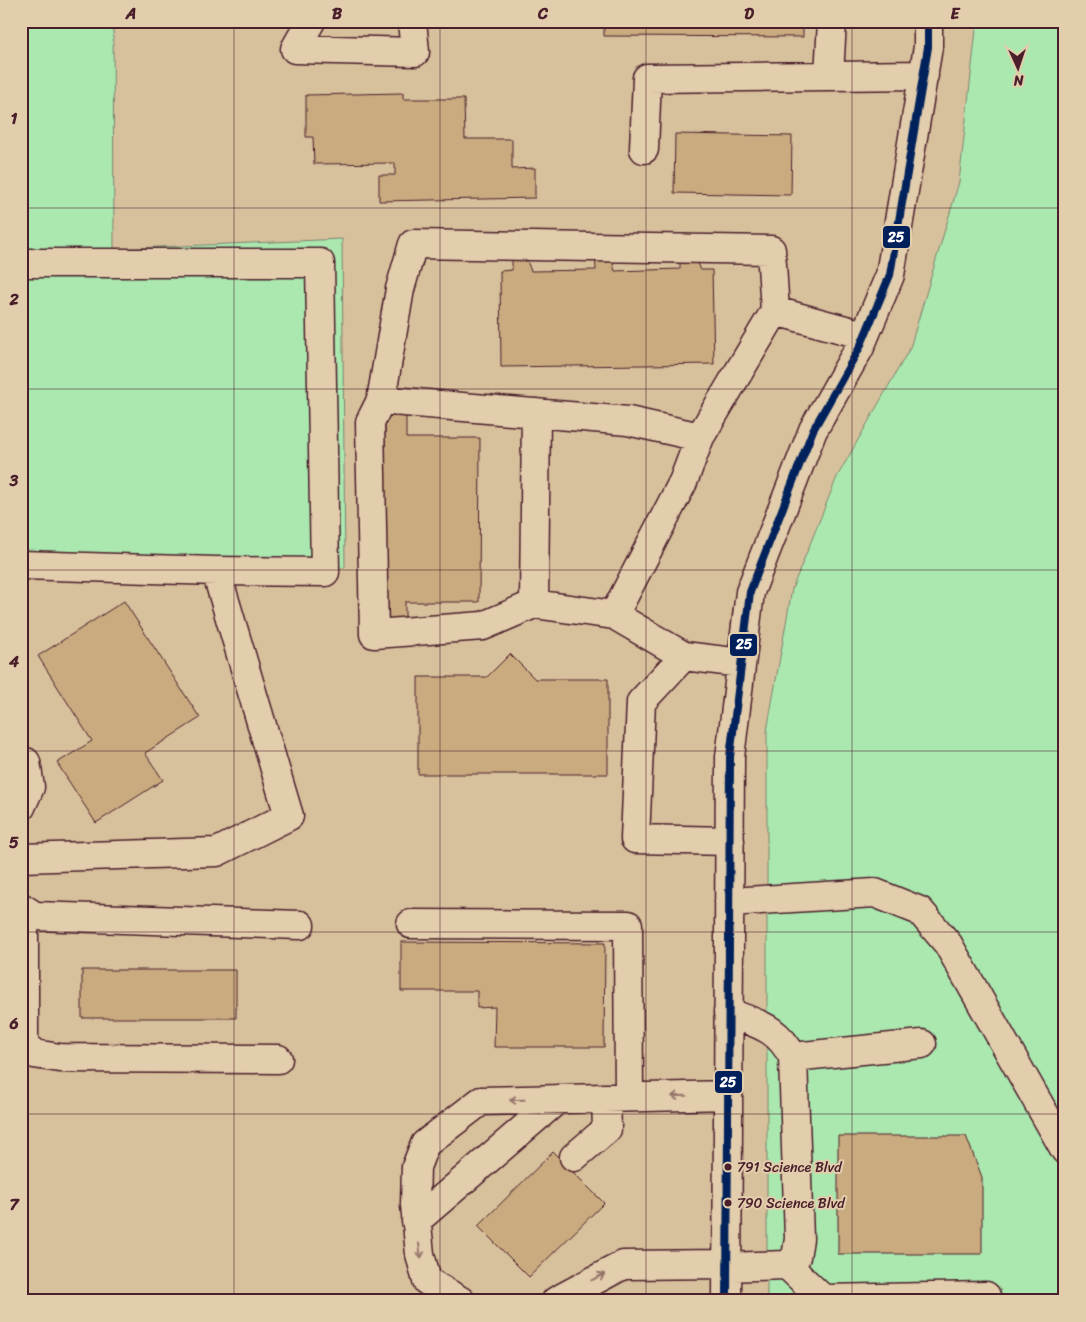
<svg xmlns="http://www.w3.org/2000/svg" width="1086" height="1322" viewBox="0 0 1086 1322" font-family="Sriracha,sans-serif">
<rect width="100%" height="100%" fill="#e2cdac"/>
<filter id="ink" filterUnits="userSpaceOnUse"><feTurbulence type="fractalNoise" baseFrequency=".02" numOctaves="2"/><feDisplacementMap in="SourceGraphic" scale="10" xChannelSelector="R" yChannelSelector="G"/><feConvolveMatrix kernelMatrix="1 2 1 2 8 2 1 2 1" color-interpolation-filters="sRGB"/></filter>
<g filter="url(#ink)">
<path fill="#d7c09c" d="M113,21h864l-18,161 -49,166 -73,129 -45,112 -25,142v570h-746v-733h323l-2,-328 -228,9z"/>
<path fill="#abe8af" stroke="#7a846d" d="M21,21h92l1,228 228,-10 3,329h-324z
M977,21h88v1280h-298v-570l25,-142 45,-112 73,-129 49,-166z"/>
<path fill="#c9ab7f" stroke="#4a1f2b" d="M604,21h199v16l-199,-1z
M403,93v6h61l1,40h47v30l23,-1v30l-156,3v-26h16v-12l-81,1 -1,-27h-7v-42z
M675,134l117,2 -1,59 -117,-2z
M595,254h15l5,17 65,-2v-15h14l7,16h11l2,94 -213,3 -1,-96 12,-1v-14h13l6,15 65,-1z
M385,415h21v23h74l-1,164h-74v19h-20z
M124,601l76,117 -55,35 18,27 -67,43 -39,-60 35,-22 -54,-85z
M510,654l25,25h73v95h-190v-97h69z
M401,942l204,1 -1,104h-110l1,-40 -18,1v-17h-76z
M82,970h154v48h-154z
M838,1136h128l16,41v77h-144z
M553,1152l51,51 -75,74 -51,-51z"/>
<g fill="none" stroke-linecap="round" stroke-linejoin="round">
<defs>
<path id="minor" d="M311,21l-16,28 120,3 -3,-31
M829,76l3,-55
M644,149l3,-71 277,-3
M21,263h299l5,309 -109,-1 -195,-6
M381,400l247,21 72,16
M534,604l2,-191
M614,615l-80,-11 -51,22 -109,8 -4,-212 11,-22 19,-111 13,-45 358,6 4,61
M684,656l-70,-41 69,-133 17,-45 75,-126 89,24
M21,761l5,1 4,25 -9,20
M730,841l-95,-2 6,-137 43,-46 57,7
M21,858l196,-6 72,-36 -73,-245
M729,902l146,-9 45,18 28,33 117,206
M21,907l14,9 265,9
M24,909v135l10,10 26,4 218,1
M411,924l217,1 1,172
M793,1057l129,-13
M574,1157l33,-28 -1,-31
M416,1221l142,-122
M787,1265l36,34 163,-3
M727,1267l60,-2 9,-8 3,-18 -6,-182c-17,-31 -34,-32 -65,-45
M461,1301l-34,-20 -7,-27 -5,-49 1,-38 9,-23 56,-43 247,-6
M556,1301l67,-36 104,-1
M727,1301l3,-544 20,-165 63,-162 47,-83 30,-72 38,-228v-26"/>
</defs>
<use href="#minor" stroke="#4a1f2b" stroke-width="31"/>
<use href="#minor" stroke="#e2cdac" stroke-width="28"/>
<defs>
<path id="bus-1" d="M727,1301l3,-544 20,-165 63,-162 47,-83 30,-72 38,-228v-26"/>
</defs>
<use href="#bus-1" stroke="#e2cdac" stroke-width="11"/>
<use href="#bus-1" stroke="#00205b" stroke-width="8"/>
</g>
<defs><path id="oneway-shaft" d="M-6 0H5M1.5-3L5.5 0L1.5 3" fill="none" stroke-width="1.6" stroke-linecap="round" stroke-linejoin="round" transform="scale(1.25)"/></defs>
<g stroke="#96766c">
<use href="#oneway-shaft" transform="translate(679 1096) rotate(178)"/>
<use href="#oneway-shaft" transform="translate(517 1100) rotate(179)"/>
<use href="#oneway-shaft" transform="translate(420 1251) rotate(82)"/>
<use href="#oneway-shaft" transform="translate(598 1277) rotate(-26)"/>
</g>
</g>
<path fill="none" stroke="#4a1f2b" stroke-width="1" stroke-opacity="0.55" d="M234,21v1280M440,21v1280M646,21v1280M852,21v1280M21,208h1044M21,389h1044M21,570h1044M21,751h1044M21,932h1044M21,1114h1044"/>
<g fill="#4a1f2b" stroke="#e2cdac" stroke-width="2">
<circle cx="728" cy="1167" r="4.5"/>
<circle cx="728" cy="1203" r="4.5"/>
</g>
<g text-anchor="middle" stroke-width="4" stroke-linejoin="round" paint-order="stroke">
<g font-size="14" fill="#4a1f2b" stroke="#e2cdac" text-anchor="start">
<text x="737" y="1172">791 Science Blvd</text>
<text x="737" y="1208">790 Science Blvd</text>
</g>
</g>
<g stroke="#e2cdac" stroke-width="2">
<rect x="882" y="225" width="29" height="24" rx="5" fill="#00205b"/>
<rect x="729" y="633" width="29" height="24" rx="5" fill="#00205b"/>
<rect x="714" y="1070" width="29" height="24" rx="5" fill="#00205b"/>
</g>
<g font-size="14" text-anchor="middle" font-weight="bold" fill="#fff">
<text x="896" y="242">25</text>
<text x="744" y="649">25</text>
<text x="728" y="1087">25</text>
</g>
<rect width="1086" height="1322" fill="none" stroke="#e2cdac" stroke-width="55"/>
<g transform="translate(1018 68) rotate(177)" stroke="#e2cdac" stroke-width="4" paint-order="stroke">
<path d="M0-4L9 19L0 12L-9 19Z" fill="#4a1f2b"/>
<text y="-8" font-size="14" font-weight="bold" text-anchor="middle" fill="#4a1f2b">N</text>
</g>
<rect x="28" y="28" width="1030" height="1266" fill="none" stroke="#4a1f2b" stroke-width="2"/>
<g font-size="16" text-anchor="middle" font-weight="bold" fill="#4a1f2b">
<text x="131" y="19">A</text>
<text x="337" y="19">B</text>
<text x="543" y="19">C</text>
<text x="749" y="19">D</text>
<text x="955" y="19">E</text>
<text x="14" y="124">1</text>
<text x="14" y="305">2</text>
<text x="14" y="486">3</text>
<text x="14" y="667">4</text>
<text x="14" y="848">5</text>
<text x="14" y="1029">6</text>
<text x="14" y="1210">7</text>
</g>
</svg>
